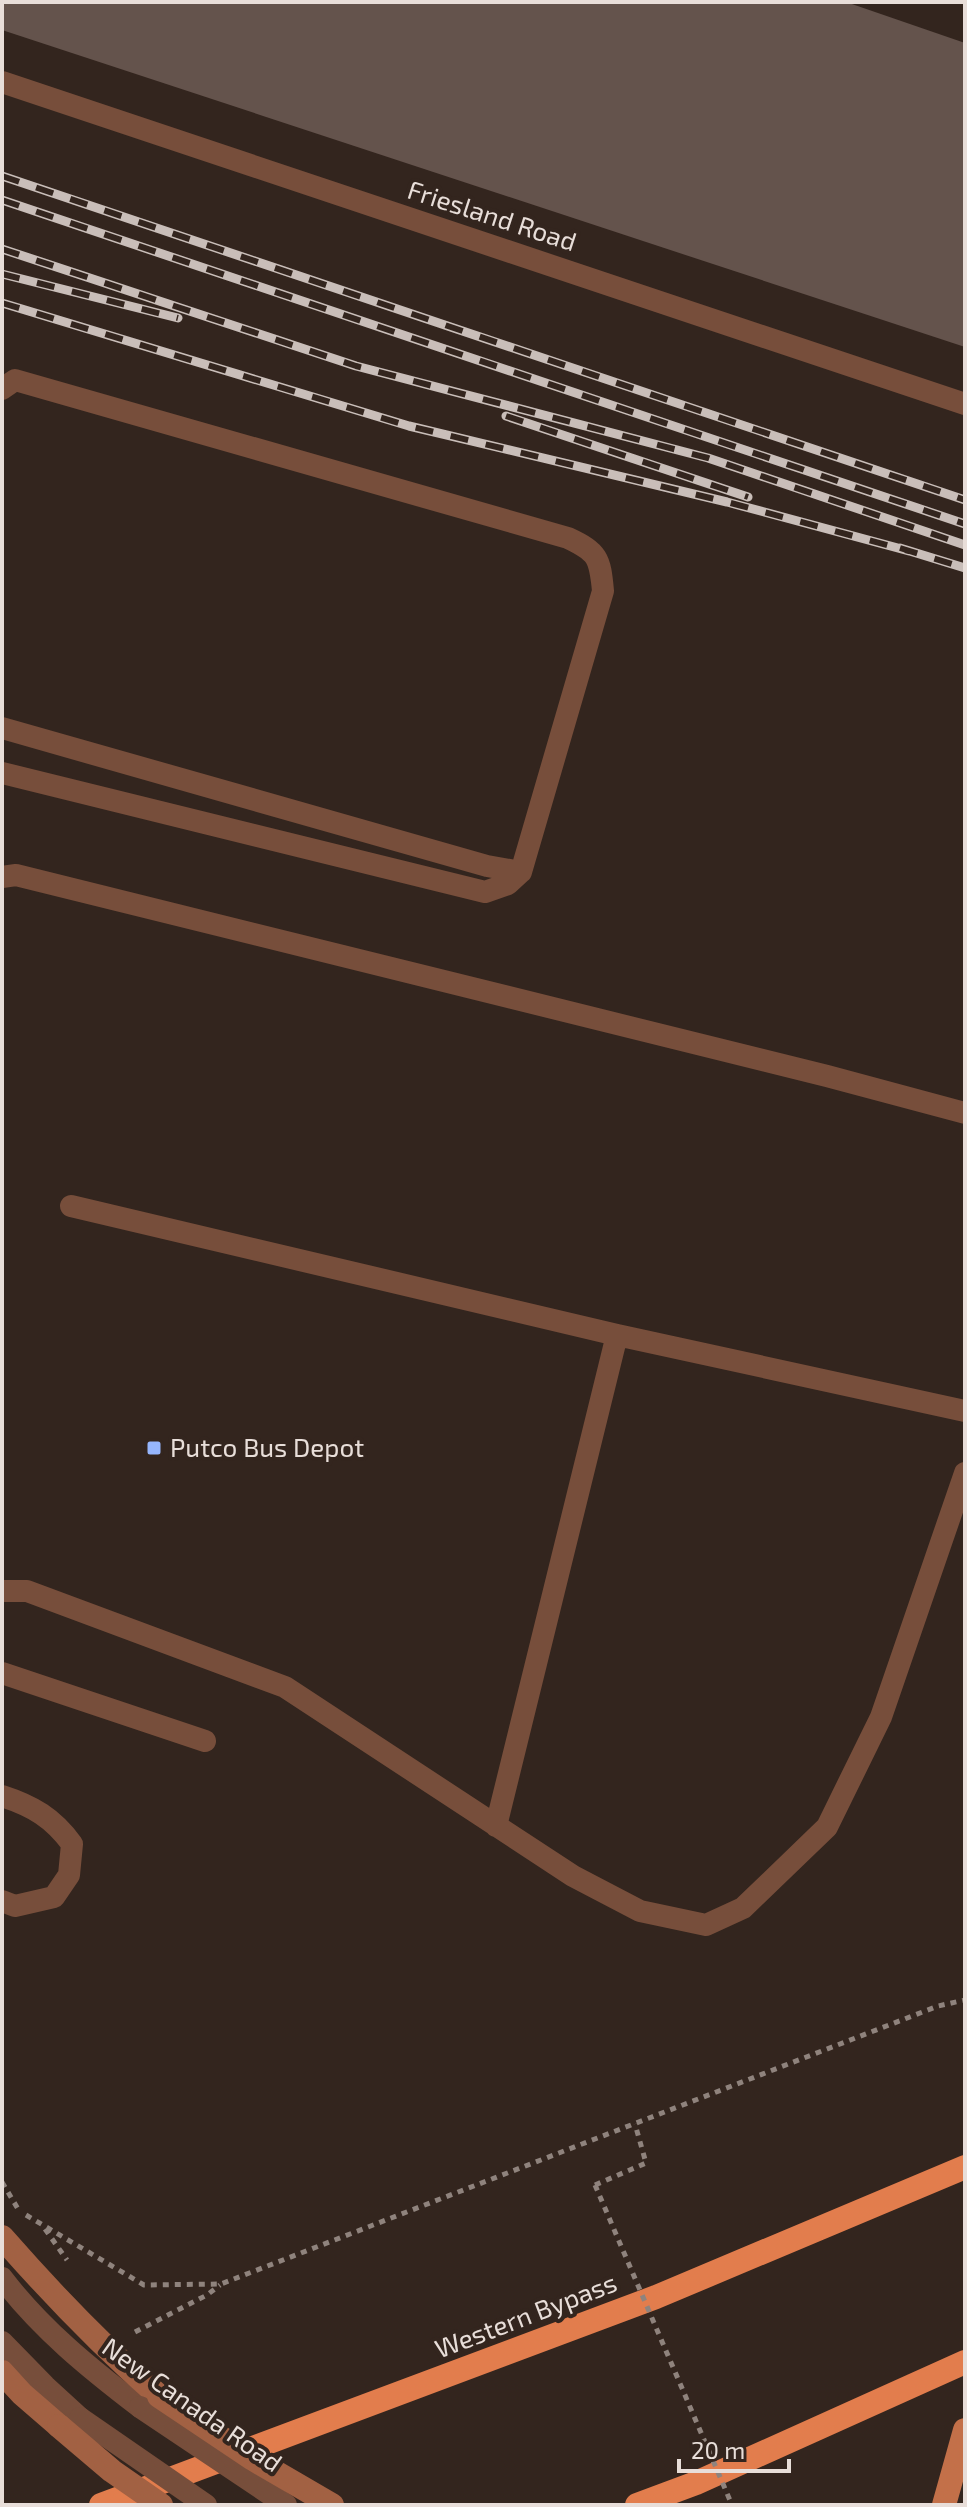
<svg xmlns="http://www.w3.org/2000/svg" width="967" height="2507" viewBox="0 0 967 2507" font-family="'Exo 2',sans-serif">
<rect width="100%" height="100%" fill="#33251e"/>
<path fill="#64534c" d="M2,2h844l119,41v304l-963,-317z"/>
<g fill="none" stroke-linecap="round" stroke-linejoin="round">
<path stroke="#8f837d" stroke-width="5" stroke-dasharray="6 6" stroke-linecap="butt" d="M2,2182l16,27
M595,2185l51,-22 -11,-39
M26,2215l118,70 77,-1 717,-278 27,-6
M45,2229l22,31
M135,2332l72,-37 13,-10"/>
<path stroke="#774e3b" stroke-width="22" d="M2,82l963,322
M2,389l13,-9 553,158c30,14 32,20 35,53l-82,281 -13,12 -23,8 -483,-119
M2,728l485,138 34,6
M2,877l14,-2 811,201 138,37
M71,1206l546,129 348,76
M2,1591h25l258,96 288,189 67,35 66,14 37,-17 84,-81 54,-110 84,-244
M2,1673l203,68
M2,1796c31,10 51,22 70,48l-3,31 -15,22 -39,9 -13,-5
M496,1826l121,-491
M2,2278c39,51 87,90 138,129
M2,2342l43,44 35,32"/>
<path stroke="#a26143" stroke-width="24" d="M2,2237c49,56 100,109 157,159
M2,2372l20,22 37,32"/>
<path stroke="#c37049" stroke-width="24" d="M944,2505l21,-75"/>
<path stroke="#e27d4d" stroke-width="24" d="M101,2505l555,-208 309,-130
M637,2505l59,-22 269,-121"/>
<defs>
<path id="rail" d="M2,176l963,324
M2,200l963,324
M2,249l354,117 352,92 257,87
M2,274l176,44
M2,303l407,123 318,76 182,49
M506,416l242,81
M900,548l65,20"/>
</defs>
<use href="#rail" stroke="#c9beb9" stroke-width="9"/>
<use href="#rail" stroke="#33251e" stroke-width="6" stroke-dasharray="18" stroke-linecap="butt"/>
<path stroke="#8f837d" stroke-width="5" stroke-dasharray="6 6" stroke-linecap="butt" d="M595,2185l137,320"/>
<path stroke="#774e3b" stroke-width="22" d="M140,2407l146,98
M80,2418l126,87"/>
<path stroke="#a26143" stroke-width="24" d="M159,2396l94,63 79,46
M59,2426l53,45 49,34"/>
</g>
<rect fill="#96b6fd" stroke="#33251e" stroke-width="3" x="146" y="1440" width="16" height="16" rx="4"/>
<g text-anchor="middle" stroke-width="8" stroke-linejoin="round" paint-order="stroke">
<g font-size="26" fill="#e8ded9" stroke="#33251e">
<text transform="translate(492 216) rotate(18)" y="9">Friesland Road</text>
<text transform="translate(526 2316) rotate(-21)" y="9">Western Bypass</text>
<text transform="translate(192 2405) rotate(35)" y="9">New Canada Road</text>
</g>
<g font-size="26" fill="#e8ded9" stroke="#33251e" text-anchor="start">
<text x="170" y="1457">Putco Bus Depot</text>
</g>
</g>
<rect width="967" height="2507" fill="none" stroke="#e8ded9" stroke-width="8"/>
<path d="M679 2459v12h110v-12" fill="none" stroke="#e8ded9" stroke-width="4"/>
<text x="691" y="2459" font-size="24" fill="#e8ded9" stroke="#33251e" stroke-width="6" paint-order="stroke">20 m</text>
</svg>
